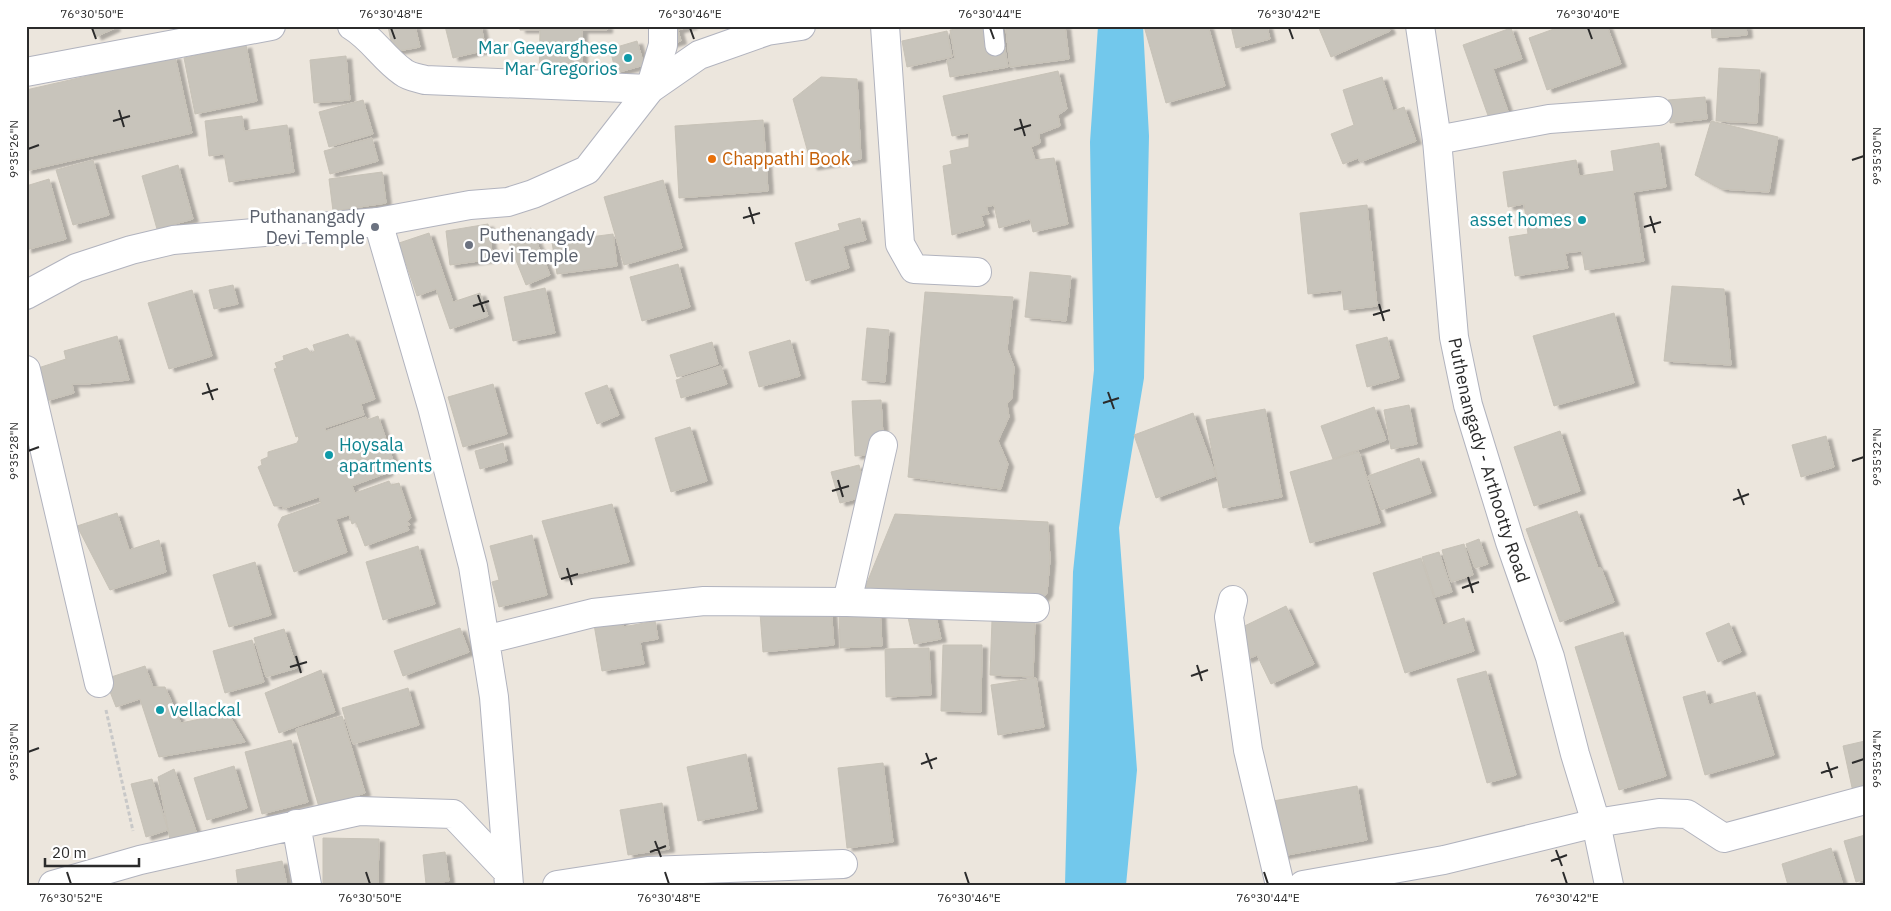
<svg xmlns="http://www.w3.org/2000/svg" width="1891" height="911" viewBox="0 0 1891 911" font-family="'IBM Plex Sans',sans-serif">
<defs>
<filter id="shadow"><feDropShadow dx="5.5" dy="3" stdDeviation="1" flood-color="#0004"/></filter>
</defs>
<rect width="100%" height="100%" fill="#ece6dd"/>
<path fill="#72c8ec" d="M1098,26h45l6,110 -5,242 -25,150 18,242 -11,115h-61l8,-313 21,-202 -4,-228z"/>
<path fill="#c8c4bb" stroke="#c7c2b7" filter="url(#shadow)" d="M91,26h23l1,2 -19,9z
M388,26h27l5,21 -27,5z
M445,26h36l5,24 -33,8z
M520,26h87v4h-25v47h-43l1,-47h-20z
M658,26h34l-14,4 3,11 -17,5z
M972,26h29l7,41 -58,10 -3,-17 8,-1 -5,-29z
M1028,26h37l4,33 -59,8 -4,-38z
M1144,26h64l17,60 -59,17z
M1231,26h36l3,13 -34,9z
M1318,26h70l2,5 -59,26z
M1562,26h45l14,38 -74,26 -18,-52z
M1711,26h35l1,9 -35,3z
M1511,28l11,31 -29,10 17,48 -19,7 -28,-79z
M947,31l5,26 -45,10 -5,-26z
M637,41l7,24 -28,8 -6,-24z
M246,45l11,56 -62,13 -11,-56z
M175,56l17,77 -166,38v-81z
M346,56l4,44 -36,3 -4,-43z
M1719,68l41,2 -3,53 -41,-2z
M1058,71l9,38 -9,6 2,11 -21,8 1,9 -9,4 4,13 19,-2 14,66 -35,8 -3,-13 -31,9 -5,-23 -8,2 3,7 -8,1 3,11 -32,9 -9,-69 9,-2 -2,-13 19,-4v-14l-17,3 -9,-40z
M821,77l36,2 4,80 -49,8 -19,-68z
M1382,77l11,34 11,-4 12,34 -56,21 -2,-4 -15,6 -12,-30 23,-9 -11,-35z
M1705,97l2,22 -37,4 -2,-23z
M363,100l10,34 -44,13 -10,-35z
M242,116l2,15 43,-6 7,47 -65,10 -5,-28 -15,2 -4,-35z
M763,120l5,71 -89,7 -4,-72z
M1711,121l67,16 -9,55 -48,-3 -26,-14z
M372,138l6,23 -48,13 -6,-23z
M1659,143l7,44 -33,5 11,69 -59,9 -3,-19 -17,2 3,15 -53,8 -6,-39 19,-3 -4,-30 -16,3 -5,-35 73,-12 3,16 35,-5 -3,-20z
M93,160l16,55 -36,10 -17,-55z
M178,165l15,54 -36,10 -15,-53z
M382,172l4,31 -53,8 -4,-32z
M49,179l17,60 -40,11v-64z
M663,180l19,68 -58,17 -20,-68z
M1367,205l10,101 -33,4 -2,-20 -34,4 -8,-81z
M860,218l6,22 -23,6 6,22 -43,13 -11,-38 45,-13 -2,-6z
M488,224l5,35 -43,6 -4,-34z
M531,228l19,47 -24,10 -19,-47z
M429,233l24,69 27,-9 8,23 -38,13 -14,-40 -19,7 -18,-53z
M613,234l4,32 -60,8 -5,-32z
M678,264l12,43 -48,14 -12,-44z
M1030,272l41,4 -5,45 -41,-4z
M233,285l5,19 -24,5 -5,-19z
M1672,286l52,3 7,76 -67,-4z
M545,288l10,45 -42,8 -9,-44z
M192,290l20,66 -43,13 -21,-66z
M925,292l88,5 -6,52 7,18 -2,31 -5,6 2,13 -11,24 10,23 -7,25 -93,-12z
M1614,313l20,70 -80,23 -21,-70z
M867,328l22,2 -4,52 -23,-2z
M348,334l2,4h4l21,61 -14,5 3,11 -39,13 1,3 40,-14 1,3 11,-4 16,47 -3,2 1,3 -5,3v2l-35,13 3,7 34,-12 2,4 8,-2 12,35 -4,3 3,4 -3,1 2,4 -44,16 -9,-24 -4,2 -3,-9 -13,4 11,33 -53,20 -16,-47 4,-8 39,-14 -2,-6 -36,12 -1,-3h-8l-16,-39 4,-2 -1,-5 7,-3v-5l29,-9 2,-4 -1,-3 -2,1 -22,-68 3,-1 -2,-5 9,-3 -1,-4 24,-8 4,5 4,-2 -2,-6z
M117,336l12,44 -43,4h-14l2,9 -28,8 -8,-33 28,-9 -2,-8z
M1387,337l12,41 -32,9 -11,-42z
M790,340l10,36 -41,11 -10,-35z
M712,342l6,22 -41,13 -7,-22z
M721,366l6,18 -46,14 -5,-18z
M493,384l14,50 -44,13 -15,-50z
M607,385l12,30 -22,9 -12,-31z
M881,400l3,54 -29,2 -3,-55z
M1409,405l8,39 -26,5 -7,-39z
M1374,407l12,33 -53,19 -12,-33z
M1265,409l17,88 -59,11 -17,-88z
M1193,413l23,63 -60,22 -22,-63z
M690,427l17,54 -36,11 -16,-54z
M1560,431l20,60 -46,15 -20,-59z
M1826,436l8,31 -33,10 -9,-32z
M503,443l4,18 -27,8 -5,-18z
M1359,452l21,71 -70,20 -20,-71z
M1419,458l12,35 -50,17 -13,-34z
M859,465l8,31 -27,7 -9,-31z
M612,504l17,58 -69,16 -18,-57z
M1577,511l21,57h3l13,34 -54,20 -34,-93z
M117,513l12,37 30,-10 7,32 -56,18 -33,-64z
M895,514l153,8 2,38 -3,33 -12,15 -171,-18z
M532,535l15,60 -48,12 -7,-25 7,-2 -9,-34z
M1479,539l9,25 -13,4 -9,-24z
M1464,544l9,31 -22,7 -9,-32z
M418,546l17,58 -52,16 -17,-58z
M1439,552l13,40 -17,5 -13,-40z
M1421,558l22,67 21,-7 10,33 -69,22 -32,-100z
M255,562l16,53 -42,12 -16,-52z
M619,602l4,25 32,-6 3,18 -18,3 4,22 -42,7 -11,-64z
M1286,606l28,58 -43,20 -14,-29 -11,5 -14,-28z
M831,607l3,38 -71,7 -3,-39z
M934,607l7,32 -27,5 -7,-31z
M880,608l2,38 -42,2 -1,-38z
M992,620l43,1 -2,56 -43,-2z
M1729,623l12,29 -23,10 -12,-29z
M460,628l9,24 -66,24 -9,-25z
M284,629l13,39 -31,9 -12,-39z
M1623,632l43,144 -47,14 -44,-143z
M252,640l12,42 -39,11 -12,-42z
M943,645h39l-1,67 -40,-1z
M929,648l2,47 -45,2 -1,-48z
M145,666l8,21h12l16,36 47,-10 17,29 -86,15 -19,-58 -24,8 -11,-28z
M321,670l14,42 -56,21 -14,-40z
M1486,671l30,104 -29,8 -30,-104z
M1036,678l8,49 -46,8 -7,-50z
M408,688l11,37 -66,19 -11,-36z
M1705,691l4,14 46,-13 19,63 -69,20 -22,-78z
M342,716l23,77 -46,14 -23,-78z
M291,740l17,62 -46,12 -17,-62z
M1865,741v49l-12,2 -10,-46z
M746,754l11,55 -59,12 -11,-54z
M883,763l10,79 -46,6 -9,-80z
M234,766l13,42 -40,12 -13,-42z
M174,769l23,65 -26,11 -13,-68z
M152,779l16,51 -22,7 -15,-53z
M1357,786l10,54 -85,16 -9,-55z
M662,803l7,46 -41,6 -8,-45z
M1865,835v44l-9,3 -12,-41z
M323,838l56,1 -1,45 -55,-1z
M1831,848l12,37h-55l-6,-21z
M445,852l4,29 -23,3 -3,-29z
M282,861l5,24h-49l-2,-15z"/>
<g fill="none" stroke-linecap="round" stroke-linejoin="round">
<defs>
<path id="lane" d="M993,26l2,20"/>
<path id="street" d="M352,26c20,12 32,33 51,46 6,5 15,6 22,8l225,9 13,-44v-19
M885,26l15,218 14,25 63,3
M26,72l245,-46
M1437,140l112,-21 109,-8
M378,222l54,185 41,159 21,131 15,188
M26,370l73,313
M1233,600l-4,17 19,133 32,135
M847,602l36,-157
M485,640l108,-27 111,-12 143,1 188,6
M296,824l11,61
M53,885l87,-25 219,-49 94,3 55,58
M557,885l91,-14 195,-7
M1303,885l141,-25 152,-37 63,-10 28,1 37,24 141,-38"/>
<g id="secondary">
<path id="s1" d="M1420,26l17,114 17,197 14,68 42,137 40,115 25,97 21,69 13,62"/>
<path d="M26,295l50,-27 55,-18 42,-10 205,-18 92,-17 38,-3 25,-8 54,-24 63,-81 49,-34 68,-24 34,-5"/>
</g>
</defs>
<use href="#lane" stroke="#b1b3be" stroke-width="21"/>
<use href="#street" stroke="#b1b3be" stroke-width="30"/>
<use href="#secondary" stroke="#b1b3be" stroke-width="30"/>
<path stroke="#c8c8c8" stroke-width="3" stroke-dasharray="4 2.5" stroke-linecap="butt" d="M106,710l27,121"/>
<use href="#lane" stroke="#fff" stroke-width="19"/>
<use href="#street" stroke="#fff" stroke-width="28"/>
<use href="#secondary" stroke="#fff" stroke-width="28"/>
</g>
<path fill="none" stroke="#2b2b2b" stroke-width="2" d="M92,28l4,11M391,28l4,11M690,28l4,11M990,28l4,11M1289,28l4,11M1588,28l4,11M119,110l5,17M1020,119l5,17M113,121l17,-5M1014,130l17,-5M28,149l11,-4M1852,160l12,-4M749,207l5,17M1650,216l5,17M743,218l17,-5M1644,227l17,-5M478,295l6,17M1379,304l5,17M473,306l16,-5M1373,315l17,-5M207,383l6,17M1108,392l6,17M202,394l16,-5M1103,403l16,-5M28,451l11,-4M1852,461l12,-4M838,480l5,17M1738,489l6,16M832,491l17,-5M1733,500l16,-6M567,568l5,17M1468,577l5,16M561,579l17,-5M1462,588l17,-6M296,656l5,17M1197,665l5,16M290,667l17,-5M1191,676l17,-6M28,752l11,-4M926,753l6,16M1827,762l5,16M1852,763l12,-4M921,764l16,-6M1821,773l17,-6M655,841l6,16M1556,850l6,16M650,852l16,-6M1551,861l16,-6M67,872l4,12M366,872l4,12M665,872l4,12M965,872l4,12M1264,872l4,12M1563,872l4,12"/>
<g fill="#0f9aa8" stroke="#fff" stroke-width="2">
<circle cx="628" cy="58" r="5"/>
<circle cx="1582" cy="220" r="5"/>
<circle cx="329" cy="455" r="5"/>
<circle cx="160" cy="710" r="5"/>
</g>
<circle fill="#e8710a" stroke="#fff" stroke-width="2" cx="712" cy="159" r="5"/>
<g fill="#6b7280" stroke="#fff" stroke-width="2">
<circle cx="375" cy="227" r="5"/>
<circle cx="469" cy="245" r="5"/>
</g>
<g text-anchor="middle" stroke-width="5" stroke-linejoin="round" paint-order="stroke">
<g font-size="18" fill="#0d838f" stroke="#fff" text-anchor="end">
<text x="618" y="54">Mar Geevarghese<tspan x="618" dy="21">Mar Gregorios</tspan></text>
<text x="1572" y="226">asset homes</text>
<text x="339" y="451" text-anchor="start">Hoysala<tspan x="339" dy="21">apartments</tspan></text>
<text x="170" y="716" text-anchor="start">vellackal</text>
</g>
<g font-size="18" fill="#c56008" stroke="#fff" text-anchor="start">
<text x="722" y="165">Chappathi Book</text>
</g>
<g font-size="18" fill="#5b616d" stroke="#fff" text-anchor="end">
<text x="365" y="223">Puthanangady<tspan x="365" dy="21">Devi Temple</tspan></text>
<text x="479" y="241" text-anchor="start">Puthenangady<tspan x="479" dy="21">Devi Temple</tspan></text>
</g>
<g font-size="18" fill="#2b2b2b" stroke="#fff">
<text dy="6" stroke="none"><textPath href="#s1" startOffset="441">Puthenangady - Arthootty Road</textPath></text>
</g>
</g>
<rect width="1891" height="911" fill="none" stroke="#ffffff" stroke-width="55"/>
<path d="M45 858v8h94v-8" fill="none" stroke="#2b2b2b" stroke-width="2.5"/>
<text x="52" y="858" font-size="15" fill="#2b2b2b" stroke="#ffffff" stroke-width="4" paint-order="stroke">20 m</text>
<rect x="28" y="28" width="1836" height="856" fill="none" stroke="#2b2b2b" stroke-width="2"/>
<g font-size="12" text-anchor="middle" fill="#2b2b2b">
<text x="92" y="18">76°30'50"E</text>
<text x="391" y="18">76°30'48"E</text>
<text x="690" y="18">76°30'46"E</text>
<text x="990" y="18">76°30'44"E</text>
<text x="1289" y="18">76°30'42"E</text>
<text x="1588" y="18">76°30'40"E</text>
<text transform="translate(14 149) rotate(-90)" y="4">9°35'26"N</text>
<text transform="translate(1877 156) rotate(-90)" y="4">9°35'30"N</text>
<text transform="translate(14 451) rotate(-90)" y="4">9°35'28"N</text>
<text transform="translate(1877 457) rotate(-90)" y="4">9°35'32"N</text>
<text transform="translate(14 752) rotate(-90)" y="4">9°35'30"N</text>
<text transform="translate(1877 759) rotate(-90)" y="4">9°35'34"N</text>
<text x="71" y="902">76°30'52"E</text>
<text x="370" y="902">76°30'50"E</text>
<text x="669" y="902">76°30'48"E</text>
<text x="969" y="902">76°30'46"E</text>
<text x="1268" y="902">76°30'44"E</text>
<text x="1567" y="902">76°30'42"E</text>
</g>
</svg>
